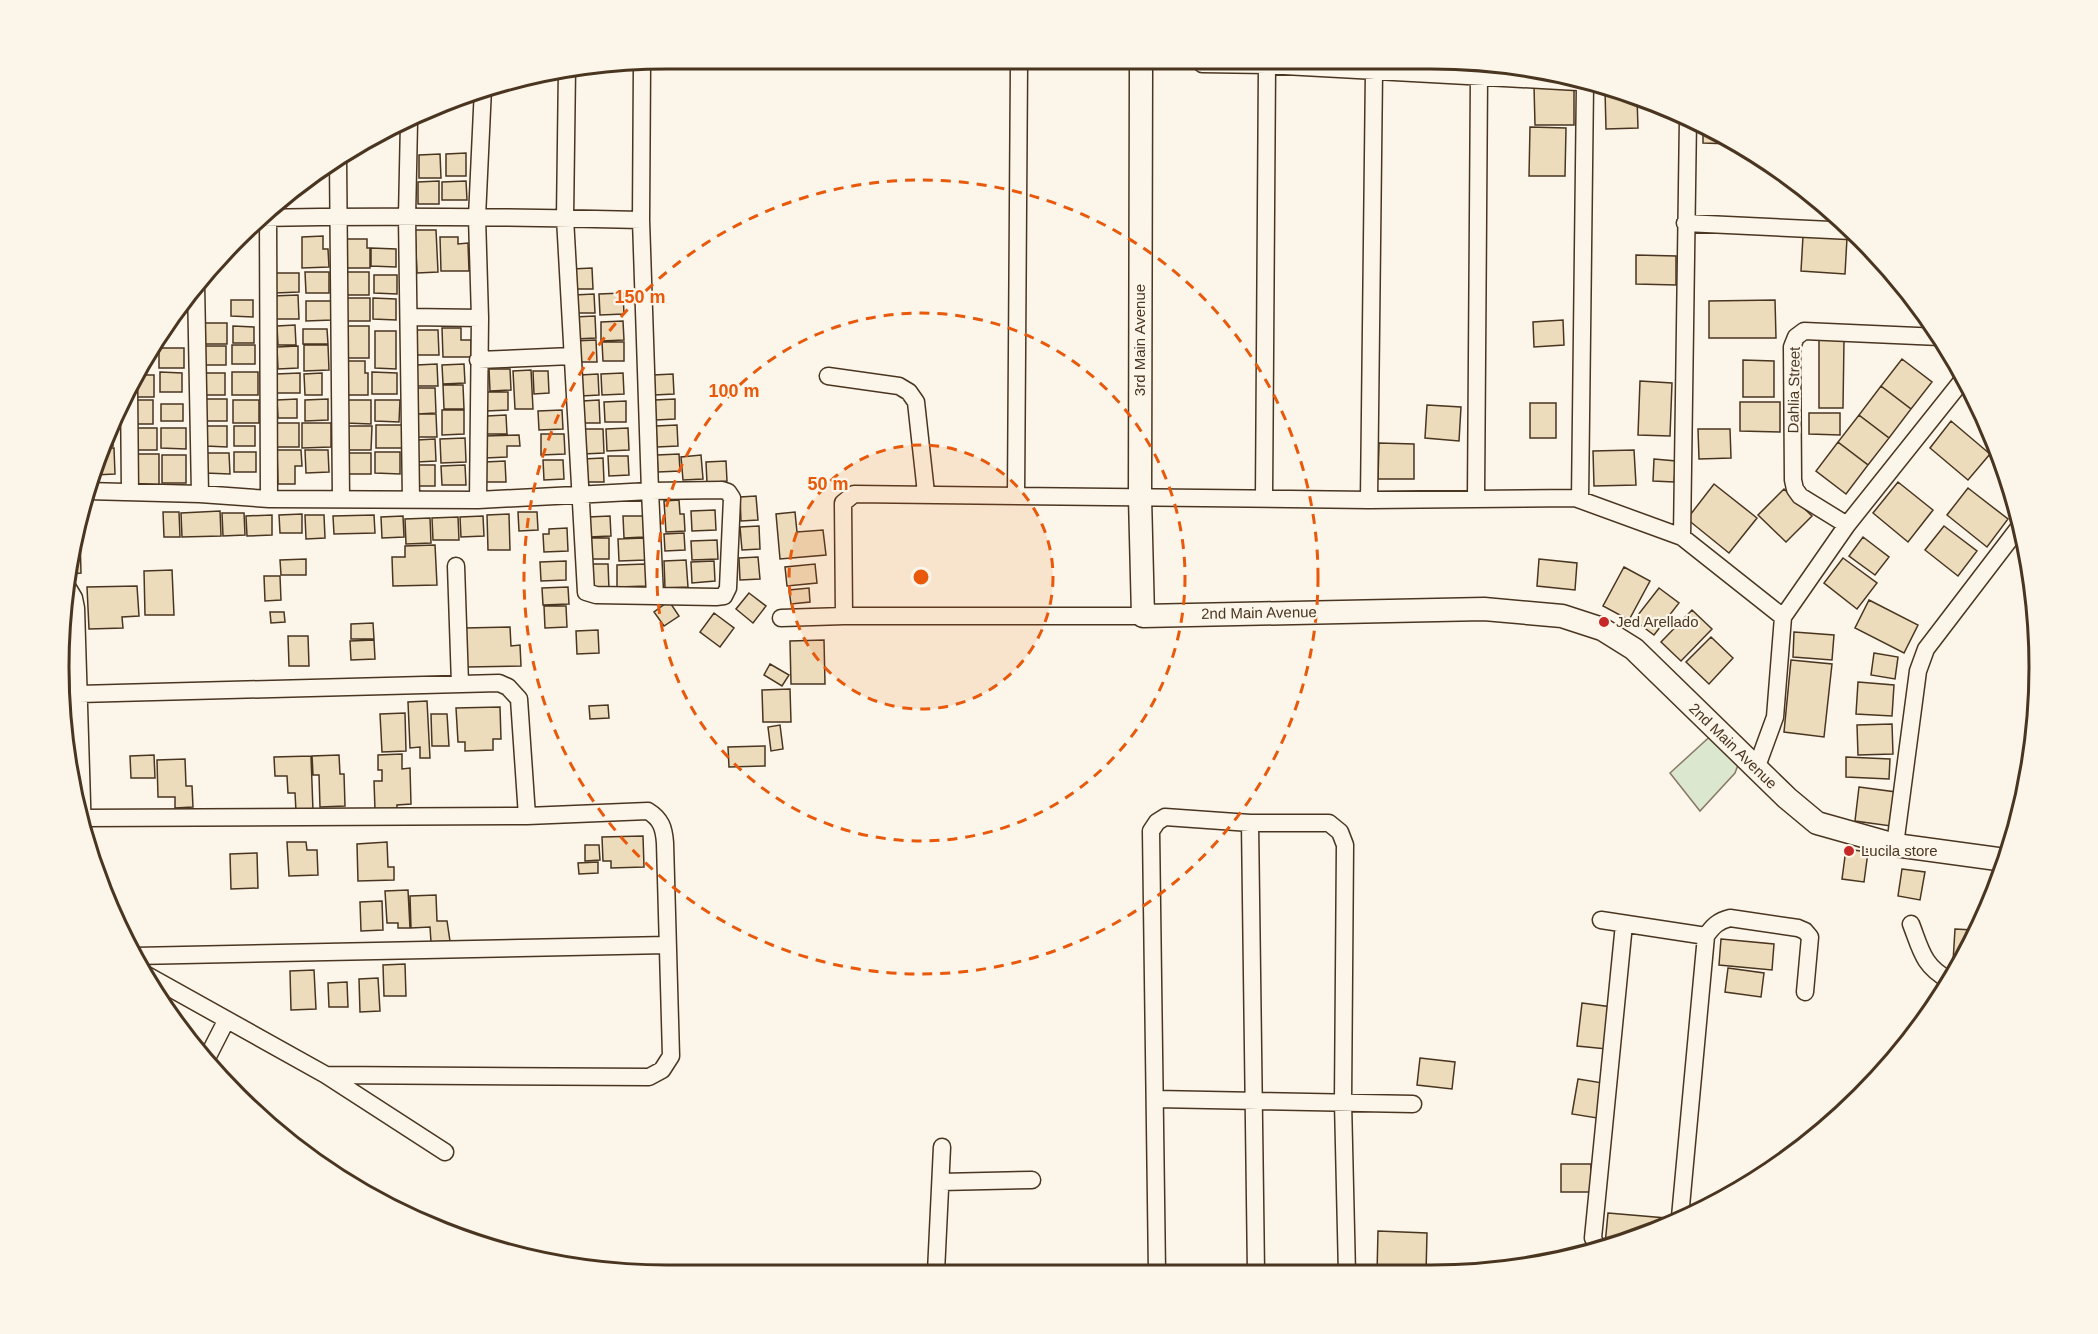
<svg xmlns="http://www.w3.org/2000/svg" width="2098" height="1334" viewBox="0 0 2098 1334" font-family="Helvetica,sans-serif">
<rect width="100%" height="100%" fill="#fbf6e9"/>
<path fill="#dce7d0" stroke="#887966" stroke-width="1.5" d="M1716,731l25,26 -6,16 -35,38 -30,-38z"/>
<path fill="#ecdcbc" stroke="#4a3520" stroke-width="1.5" d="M1534,86h40v39h-39z
M1605,90l32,8 1,30 -32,1z
M1530,127l36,1 -1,48h-36z
M1703,128l29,16 -29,-1z
M466,153v23h-20v-22z
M440,154l1,24h-22v-23z
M439,181v23h-21v-22z
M466,181l1,19h-25v-18z
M415,230h21l2,42 -21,1z
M323,236v13h5l1,18 -27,1v-31z
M1803,236l44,2 -2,36 -44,-3z
M440,237h18v7l10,-1 1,28h-28z
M347,239h20v9h3v20h-23z
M371,248l25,1v18l-25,-1z
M1636,255l40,1v29l-40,-1z
M592,268l1,21h-20l-1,-20z
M305,272h24v21h-23z
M346,272h23v23h-23z
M274,273h25v19l-24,1z
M374,275h23v19l-23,-1z
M623,293l1,21 -24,1 -1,-21z
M594,294l1,19h-20l-1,-18z
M298,295l1,24h-26l-1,-23z
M347,298h23v23h-23z
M373,298l23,1v21l-23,-1z
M231,300h22v17l-22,-1z
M1775,300l1,38h-67v-37z
M306,301h25l1,19 -26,1z
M595,316l1,22 -21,1 -1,-22z
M1563,320l1,25 -30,2 -1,-25z
M623,321l1,19 -23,1v-19z
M205,323h22v21h-22z
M295,325l1,20h-18l-1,-19z
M233,326l21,1v16h-21z
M348,326h21v32h-21z
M442,328h19v12h10v17h-28z
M303,329h24l1,15h-25z
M416,330h22l1,25h-22z
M375,331h21v38l-21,-1z
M1819,339l25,1 -1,68h-24z
M596,340l1,22h-22l-1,-21z
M602,342h22v19h-21z
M232,345h23v19h-23z
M304,345h24l1,25 -25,1z
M205,346h21v19h-21z
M298,346v22l-20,1 -1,-22z
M159,348h25v20h-25z
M1902,359l30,23 -21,27 -30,-23z
M1743,360l31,1v36h-31z
M347,361h18v12h3v22h-21z
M437,364l1,22h-21v-21z
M464,364l1,19 -22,1 -1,-19z
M489,369h21l1,21 -21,1z
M531,370l2,39h-18l-2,-38z
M533,371h15l1,22 -15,1z
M160,372l22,1v19h-22z
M232,372h26v23h-26z
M372,372l25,1v21h-25z
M204,373h21v22h-21z
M300,373v20h-24v-19z
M322,373v22h-17l-1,-21z
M623,373l1,21 -22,1 -1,-21z
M598,374l1,21 -18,1 -1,-21z
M673,374l1,20 -20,1 -1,-20z
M135,375h19v22h-21l-1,-18z
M1640,381l32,2 -2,53 -32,-1z
M443,385h20l1,24h-20z
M1881,386l30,23 -22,29 -30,-23z
M416,388h19l1,25 -19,1z
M485,392h23v18l-22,1z
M205,399h22v22h-22z
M297,399v19h-19l-1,-18z
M328,399v21l-23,1v-21z
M675,399v20l-19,1 -1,-20z
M133,400h20v24h-20z
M233,400h26v23h-26z
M346,400h25v24l-25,-1z
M375,400h25l-1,22 -24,-1z
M599,400l1,23h-18v-22z
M626,401v21h-21l-1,-20z
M1740,402h40v30l-40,-1z
M1530,403h26v35h-26z
M161,404h22v17h-22z
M1427,405l34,2 -2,34 -34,-3z
M442,410h22v24l-22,1z
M562,410l1,19 -24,1 -1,-19z
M1809,413h31v22l-31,-1z
M417,414h19l1,23h-19z
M506,415l1,19h-20v-18z
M1859,415l30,23 -21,27 -30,-23z
M1951,421l39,33 -22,26 -38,-32z
M276,423h23v24h-22z
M302,423h29v24l-29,1z
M112,424l1,22h-11z
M376,425h27v23h-27z
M677,425l1,21 -21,1 -1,-21z
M206,426h21v21l-21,-1z
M234,426h21v20h-21z
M346,426h26l-1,24h-25z
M134,428h23v22h-23z
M161,428h25v21l-25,-1z
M628,428l1,22 -22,1 -1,-22z
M583,429h20l1,24 -21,1z
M1698,429h32l1,29 -32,1z
M541,434h23l1,20 -24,1z
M519,435l1,11h-13v11l-22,1 -1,-22z
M465,438l1,24 -25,1 -1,-24z
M435,439l1,22 -19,1v-22z
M1838,442l30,23 -22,29 -30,-23z
M1379,443l35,1v35h-36z
M101,448h13l1,26 -21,1v-10z
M277,450h24l1,16h-7v18h-17z
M305,450h23l1,22 -23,1z
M1634,450l2,35 -42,1 -1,-35z
M234,452h22v20h-22z
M375,452h25v22l-25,-1z
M205,453h24l1,21 -25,-1z
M345,453h26v21h-26z
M133,454h26v31h-26z
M679,454l1,17 -22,1 -1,-17z
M162,455h24v28h-24z
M701,455l2,24 -20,1 -2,-23z
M608,456h20l1,19 -20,1z
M603,458l1,24h-20l-1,-23z
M1654,459l22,2 -2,21 -21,-1z
M543,460h20l1,19 -20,1z
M505,461l1,21h-20l-1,-20z
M726,461l1,20 -20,2 -1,-21z
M418,465h17v21h-17z
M465,465l1,20h-24l-1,-19z
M1898,482l35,28 -25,32 -35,-29z
M1714,484l43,34 -28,35 -42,-34z
M1968,488l40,31 -21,28 -40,-32z
M1784,489l28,27 -26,26 -28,-27z
M756,496l2,24 -17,1 -1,-24z
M679,500l1,14h4l1,17 -19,1 -2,-31z
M715,510l1,20 -24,1 -1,-20z
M220,511l1,25 -39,1 -1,-24z
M163,512h16l1,25h-16z
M518,512h19l1,18 -19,1z
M795,512l2,20 26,-2 3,25 -46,4 -4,-45z
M222,513h22l1,22 -22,1z
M302,514v19h-22l-1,-18z
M509,514l1,36h-22l-1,-35z
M272,515v20l-25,1 -1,-20z
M305,515h19l1,23 -19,1z
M374,515l1,18 -41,1 -1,-18z
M403,516l1,21 -22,1 -1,-21z
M483,516l1,20 -23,1 -1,-20z
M610,516l1,20 -22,1 -1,-20z
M623,516h20l1,21 -20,1z
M458,517l1,23h-26l-1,-22z
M430,518l1,25 -25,1 -1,-25z
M759,526l1,23 -18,1 -2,-23z
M1944,526l33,25 -19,25 -33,-26z
M567,528l1,23 -24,1 -1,-18h6v-5z
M684,533l1,17 -20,1 -1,-17z
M78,536h2l1,37 -11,1z
M1863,537l26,20 -14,18 -26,-19z
M589,538h20v21h-20z
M645,538l1,22 -27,1 -1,-22z
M717,540l1,19 -26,1 -1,-19z
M435,545l2,40 -44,1 -1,-29h13v-11z
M758,557l2,22 -20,1 -1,-22z
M1843,558l34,25 -20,26 -33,-26z
M306,559v16h-25l-1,-15z
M1539,559l38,4 -2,27 -38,-4z
M686,560l2,27 -23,1 -1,-27z
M566,561v19l-25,1 -1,-19z
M714,561l1,20 -23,2 -1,-21z
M589,564h19l1,25 -19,1z
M646,564l1,22 -30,1v-22z
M815,564l2,19 -30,3 -2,-19z
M1624,567l26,14 -21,39 -26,-14z
M172,570l2,45h-29l-1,-44z
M264,576h16l1,24 -16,1z
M137,586l2,30 -17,1 1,11 -34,1 -2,-42z
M568,587l1,17 -26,1 -1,-17z
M809,588l1,14 -19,2 -2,-14z
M1659,588l20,15 -25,32 -20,-15z
M749,593l17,13 -13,17 -17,-14z
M1869,600l49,25 -14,28 -49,-25z
M669,601l10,15 -15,10 -10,-14z
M544,606h22l1,21 -22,1z
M1692,610l20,19 -31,32 -20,-19z
M270,612h14l1,10 -14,1z
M714,613l20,15 -14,19 -20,-15z
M373,623l1,16h-23v-15z
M510,627l1,19 9,-1 1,21 -54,1 -2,-39z
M598,630l1,23 -22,1 -1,-23z
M1794,632l40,3 -2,25 -39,-3z
M288,636h20l1,30h-20z
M1711,637l22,21 -24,26 -23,-22z
M374,640l1,19 -24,1 -1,-19z
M824,640l1,44h-34l-1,-43z
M1874,653l24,4 -3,22 -24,-4z
M1791,660l41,4 -8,73 -40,-5z
M770,664l19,11 -7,11 -18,-11z
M1858,682l36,3 -2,31 -36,-2z
M790,689l1,33h-28l-1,-32z
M427,701l3,57h-10v-11l-10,1 -2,-46z
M608,705l1,13 -19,1 -1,-13z
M500,707l1,32h-8v11l-28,1v-9h-7l-2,-34z
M405,713l1,38 -24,1 -2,-38z
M431,714h16l2,32h-17z
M1892,724l1,30 -35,1 -1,-30z
M780,725l3,24 -12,2 -3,-24z
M765,746v20l-36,1 -1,-20z
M402,754v15l8,-1 1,36 -14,1v4l-22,1 -1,-29h8v-11h-4v-15z
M154,755l1,23h-24l-1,-22z
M339,755l1,19h4l1,32 -25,1 -1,-32h-6l-1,-19z
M311,756l2,55h-17l-1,-18h-7l-1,-17h-12l-1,-19z
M1846,757l44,2 -1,20 -43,-2z
M185,759l1,27h6l1,21 -18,1v-11h-17l-1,-37z
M1859,787l37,5 -5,34 -36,-5z
M643,836l1,31 -33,1v-7h-8l-1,-24z
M287,842h19l1,8h10l1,25 -29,1z
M387,842l1,25h6v13l-36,1 -1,-37z
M585,845h14l1,15 -15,1z
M1846,849l22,3 -4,30 -22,-3z
M257,853l1,35 -27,1 -1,-35z
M598,862v11l-19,1 -1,-11z
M1902,869l23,3 -5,28 -22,-4z
M408,890l2,38h-12v-5h-11l-2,-32z
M436,895l1,26h10l3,20 -19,1 -1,-15 -19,1 -1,-32z
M382,901l1,29 -22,1 -1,-29z
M1955,929l18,1 -1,13 -12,20 -7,-1z
M1721,939l53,5 -2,26 -53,-5z
M405,964l1,32h-22l-1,-31z
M1728,968l36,5 -3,24 -36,-5z
M314,970l2,39 -25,1 -1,-39z
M378,978l2,33 -20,1 -1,-33z
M347,982l1,25h-19l-1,-24z
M1582,1003l30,4 -5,42 -30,-3z
M1420,1058l35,4 -3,27 -35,-4z
M1578,1079l25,4 -6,35 -25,-4z
M1561,1164h30v28h-30z
M1608,1213l58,5 -1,5 -55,23 -5,-1z
M1378,1231l49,2 -1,41h-49z"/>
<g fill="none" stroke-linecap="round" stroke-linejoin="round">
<defs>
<path id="street" d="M1202,64l65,1 311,17
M567,68l-2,150 21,374 10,3 120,2 8,-1 4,-8 4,-90 -4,-6 -6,-2 -72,1 5,105
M409,122l-2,95 4,282
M338,157l3,342
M268,211l1,288
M259,218c127,-3 255,-1 382,2
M1685,223l167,8
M196,284l4,210
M409,317l71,1
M478,360l94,-4
M828,376l71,10 10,6 7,10 10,91
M129,388l1,104
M87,491l113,3 69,5 209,1 172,-9 -9,-271 1,-156
M1016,496l3,-432
M1264,498l3,-433
M1476,498l3,-422
M478,500l2,-182 -3,-101 6,-129
M1369,500l5,-429
M1580,500l5,-416
M1847,525l-47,-29 -5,-7 -2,-9 -1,-133 4,-10 8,-6 136,6
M1682,537l6,-419
M456,566l4,118
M68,588l6,10 2,10 7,227
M1143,616h-299l-1,-113 11,-9 515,6 206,-2 107,39 101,80
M781,618l63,-2
M79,694l420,-11 9,4 11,12 8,117
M1756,769l19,-52 8,-100 64,-92 118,-148
M83,818l444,-2 121,-5c13,8 16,17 17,32l6,213 -9,14 -13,7 -323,-2
M1250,823l6,450
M1895,845l23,-174 8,-22 94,-123
M1601,920l105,16
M1911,924c10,26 12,42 38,56
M135,956l532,-11
M145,974l181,101 119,77
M205,1062l21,-41
M1156,1099l257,5
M941,1182l91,-2
M1680,1217l26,-281c7,-10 12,-15 24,-18l68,10 7,3 5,6 -5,55
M1599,1251l-6,-13 31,-314
M936,1272l6,-125
M1157,1273l-6,-442 6,-9 8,-5 85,6h79l11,9 5,13 -2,257 4,172"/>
<path id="secondary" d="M1141,64l-1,433 3,119 341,-7 78,7 40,13 32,20 153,149 30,25 78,22 110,15"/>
</defs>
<use href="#street" stroke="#4a3520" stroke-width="19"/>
<use href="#secondary" stroke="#4a3520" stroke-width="25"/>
<use href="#street" stroke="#fbf6e9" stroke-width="16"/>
<use href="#secondary" stroke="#fbf6e9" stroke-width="22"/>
</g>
<circle cx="921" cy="577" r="132" fill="#e8590c" fill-opacity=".12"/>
<g fill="none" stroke="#e8590c" stroke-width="3" stroke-dasharray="10 8">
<circle cx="921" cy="577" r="132"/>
<circle cx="921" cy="577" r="264"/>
<circle cx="921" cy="577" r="397"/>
</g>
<g fill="#c62828" stroke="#fbf6e9" stroke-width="2">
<circle cx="1604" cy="622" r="6"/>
<circle cx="1849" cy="851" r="6"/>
</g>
<g text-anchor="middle" stroke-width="4.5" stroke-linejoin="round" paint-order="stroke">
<g font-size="15" fill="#4a3520" stroke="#fbf6e9">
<text transform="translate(1140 340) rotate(-90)" y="5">3rd Main Avenue</text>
<text transform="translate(1794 390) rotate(-89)" y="5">Dahlia Street</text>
<text transform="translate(1259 613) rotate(-1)" y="5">2nd Main Avenue</text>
<text transform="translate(1733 746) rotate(44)" y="5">2nd Main Avenue</text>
</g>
<g font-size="15" fill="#4a3520" stroke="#fbf6e9" text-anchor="start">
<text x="1616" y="627">Jed Arellado</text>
<text x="1861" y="856">Lucila store</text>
</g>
</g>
<path d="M0 0H2098V1334H0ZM667 69H1431A598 598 0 0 1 2029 667V667A598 598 0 0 1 1431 1265H667A598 598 0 0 1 69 667V667A598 598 0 0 1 667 69Z" fill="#fbf6e9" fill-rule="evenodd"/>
<path fill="none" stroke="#4a3520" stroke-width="3" d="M667 69H1431A598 598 0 0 1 2029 667V667A598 598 0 0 1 1431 1265H667A598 598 0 0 1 69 667V667A598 598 0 0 1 667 69Z"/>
<circle cx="921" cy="577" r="9" fill="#e8590c" stroke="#fbf6e9" stroke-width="3"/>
<g font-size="18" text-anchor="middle" font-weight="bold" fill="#e8590c" stroke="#fbf6e9" stroke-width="4.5" stroke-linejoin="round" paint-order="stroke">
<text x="640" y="303">150 m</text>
<text x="734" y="397">100 m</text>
<text x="828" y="490">50 m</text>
</g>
</svg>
